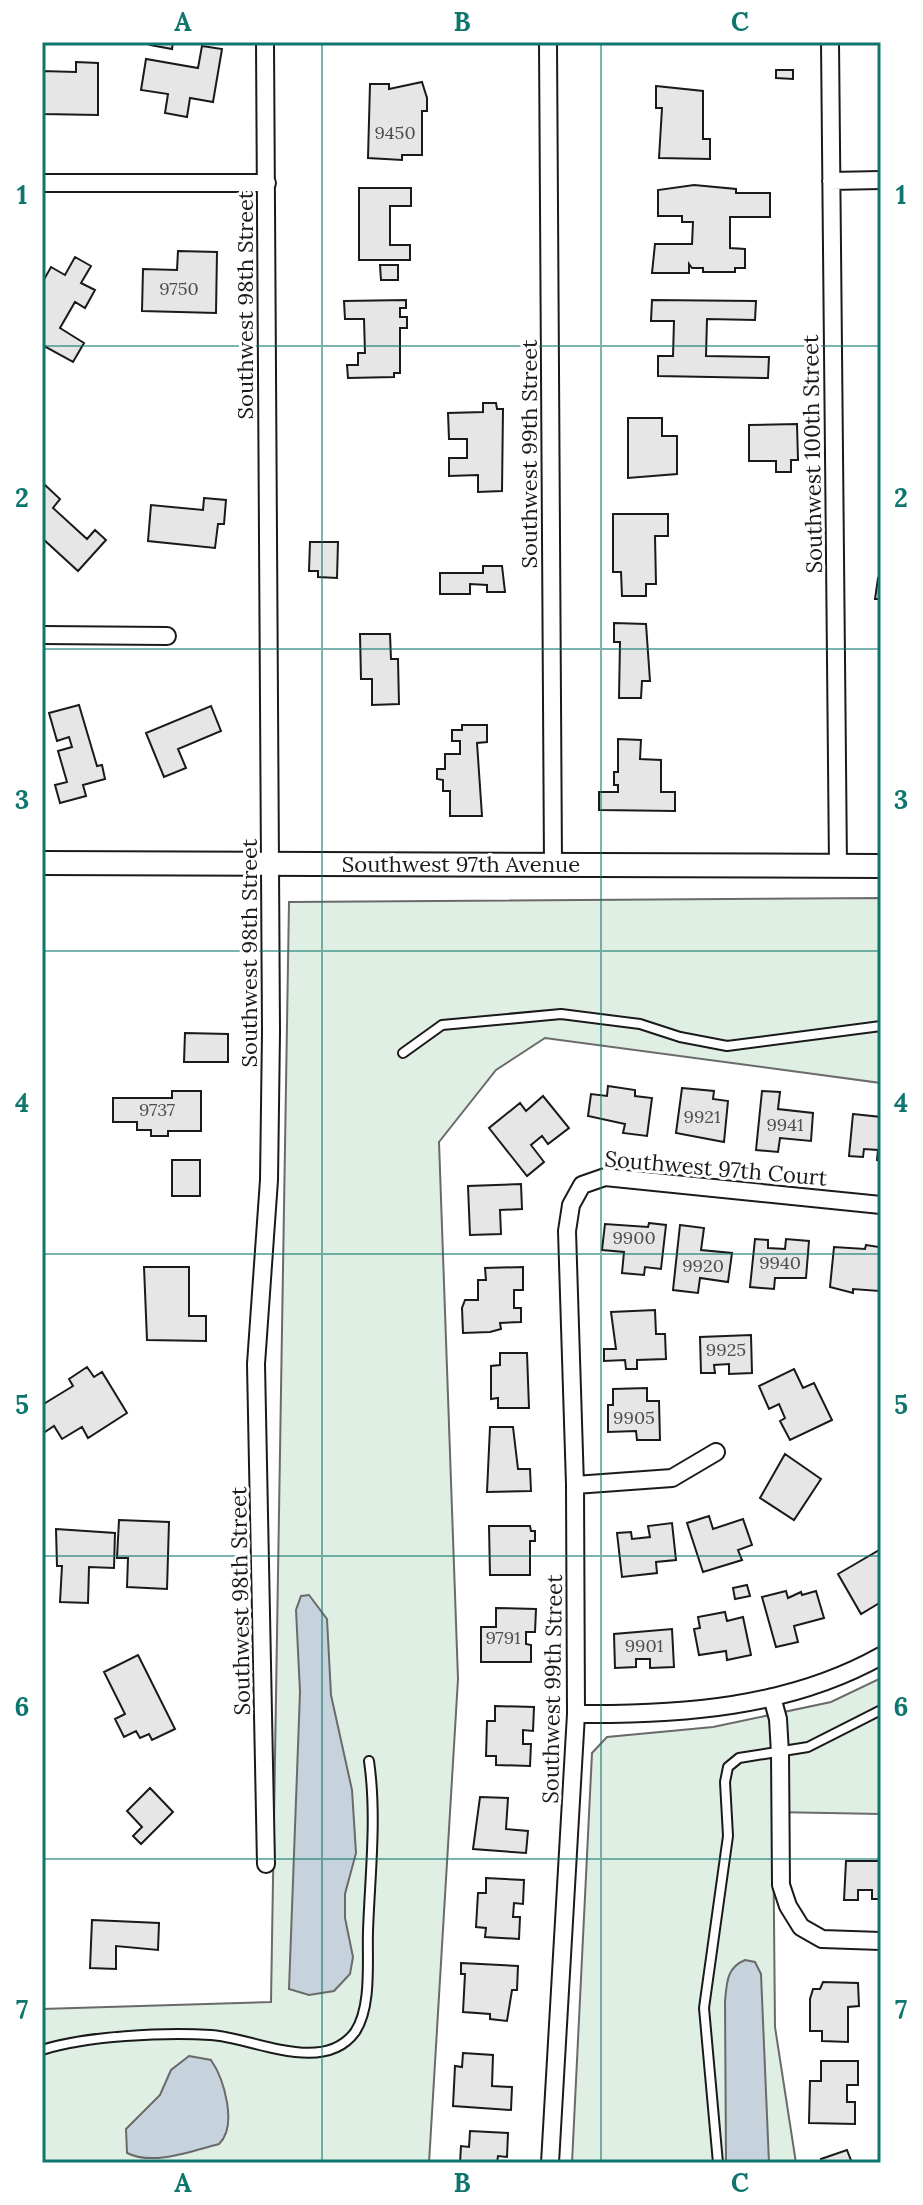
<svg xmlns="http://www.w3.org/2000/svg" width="923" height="2205" viewBox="0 0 923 2205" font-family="Lora,serif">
<rect width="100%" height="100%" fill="#fff"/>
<path fill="#e0efe3" stroke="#6a6a6a" stroke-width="2" d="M881,898v185l-336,-45 -49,32 -57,72 19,537 -29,484h-387v-154l229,-7 18,-1100z
M881,1678v136l-108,-2 2,215 21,136h-224l20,-410 15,-16 106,-10 118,-25z"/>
<path fill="#c6d2dc" stroke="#6a6a6a" stroke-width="2" d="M309,1595l18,24 4,76 21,95 4,63 -11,41v24l8,39 -3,17 -16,17 -25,4 -20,-6 11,-297 -4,-82 5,-14z
M745,1960l10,2 6,12 8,189h-43l-1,-162c2,-18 1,-33 20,-41z
M189,2056l22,4c13,19 27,66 8,84 -27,7 -66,22 -92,9l-1,-24 34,-34 11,-25z"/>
<path fill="#e6e6e6" stroke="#1a1a1a" stroke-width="2" d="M151,42h22l-1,7 -22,-4z
M202,46l20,3 -9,53 -23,-4 -3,19 -22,-4 3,-19 -27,-4 5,-31 52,9z
M76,62l22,1v52l-56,-1v-43l34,1z
M776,70h17v9l-17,-1z
M422,82l5,16v13h-5v44h-20v5l-34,-2 2,-74h19v5z
M656,86l47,5v48h7v20l-51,-1 3,-50h-6z
M694,185l42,4v4h34v24h-40v31l15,1v19h-10v4h-32v-4h-11l-3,-4v9h-37l3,-29h37l1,-22h-11v-6h-24v-26z
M359,188h52v18h-21v39h20v15h-51z
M178,251l39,1 -1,61 -74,-2 1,-42 34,1z
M75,257l16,9 -10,17 14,7 -10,18 -10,-6 -15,26 24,15 -11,19 -31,-17v-62l9,-16 14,8z
M380,265h18v15h-17z
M406,300v8h-6v9h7v11h-7v45h-6v4l-46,1 -1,-13h11v-12h7l-1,-34h-19l-1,-18z
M652,300l104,1 -1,19 -48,-1 -1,37 63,1 -1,21 -110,-2v-20h15l1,-35h-23z
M483,403h13l1,6h6l-1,82 -24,1v-17l-29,1v-18h18v-19h-18l-1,-26 35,-1z
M628,418h34v18h15v38l-49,4z
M797,424l1,36h-7v12h-15v-11h-27v-36z
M44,484l16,15 -7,9 34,31 8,-9 11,10 -28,31 -36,-33z
M204,498l22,2 -2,24h-6l-3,24 -67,-7 3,-36 52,5z
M613,514h55v22h-13l1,48h-10v12h-24l-1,-24h-8z
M310,542h28l-1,36 -19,-1v-6h-9z
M483,566h19l3,26h-18v-7l-17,-1v10h-30v-21h43z
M878,578l3,1v20h-6z
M614,623l32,1 4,57h-8l-1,17h-22l1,-56h-6z
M360,634h30l1,25h7l1,45 -27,1v-26h-11z
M79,705l18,61 5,-1 3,14 -22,6 3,11 -26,7 -5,-18 12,-3 -9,-31 14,-4 -3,-10 -12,4 -8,-28z
M211,706l10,25 -43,18 8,19 -22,9 -18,-44z
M462,725h25v17l-10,1 5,73h-32v-25h-7v-11l-6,-1v-10h8v-15h15v-13h-8v-11h10z
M618,739l23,1 -1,19 21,1v32h14v19l-76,-1v-18h19v-7h-4v-13h4z
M185,1033l43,1v28h-44z
M608,1086l27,4v6l17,2 -5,38 -24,-3 2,-9 -37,-8 3,-22 16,2z
M682,1088l32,3 -1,8 15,2 -4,41 -48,-9z
M172,1091h29v40h-33v5h-17v-6h-14v-8h-24v-24h59z
M762,1091l18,1 -2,17 35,4 -2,28 -31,-3 -2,14 -22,-2z
M543,1096l26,32 -21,16 -6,-8 -11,9 13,17 -17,14 -38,-48 31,-25 6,8z
M853,1114l28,3v44l-4,-1 1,-10 -14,-1 -1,8 -14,-1z
M172,1160h28v36h-28z
M521,1184l1,25 -22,1 1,24 -31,1 -2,-49z
M649,1223l17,2 -5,44 -16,-2 -1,8 -22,-2 2,-21 -22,-2 3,-26 43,3z
M680,1225l24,3 -3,22 31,3 -4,29 -28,-4 -2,15 -25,-3z
M755,1239l13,1v8l17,1 1,-10 23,2 -3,37h-31l-1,11 -24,-2z
M866,1245l13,2v44l-26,-2v4l-23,-6 4,-40 31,2z
M144,1267h45v49h17v25l-59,-1z
M523,1267v23h-9v18h7v14l-21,1 1,6 -11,3 -27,1 -1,-25 3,-8h13v-20h8l-1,-12z
M655,1310l1,24h9l1,25 -29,1v9h-11l-1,-9 -21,1v-12h12l-5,-37z
M751,1335l1,38 -23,1v-10l-15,1 1,8h-14l-1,-36z
M500,1353h27l2,55h-31v-10l-7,1v-33l9,-1z
M87,1367l7,10 8,-5 25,41 -39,25 -6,-11 -20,12 -8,-13 -12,8v-29l31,-19 -4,-7z
M794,1369l9,19 11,-5 18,37 -42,20 -10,-19 5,-3 -6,-14 -10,5 -10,-23z
M647,1388v13h12l1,39h-23l-1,-9 -28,1v-27h5v-16z
M490,1427h23l5,42h12l1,22 -44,1z
M785,1454l36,25 -27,41 -34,-22z
M709,1516l4,13 30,-10 9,26 -14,5 4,10 -39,12 -16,-49z
M119,1520l50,2 -2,67 -40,-2 1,-29h-11z
M672,1523l4,37 -20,2 1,11 -35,4 -5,-44 14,-1 1,7 18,-2 -2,-11z
M489,1526h41l1,5h4v10h-5v34h-40z
M56,1529l59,4 -1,35 -25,-1 -1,36 -28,-1 2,-36h-5z
M881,1549v53l-20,12 -23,-40z
M747,1585l3,11 -15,3 -2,-11z
M786,1591l2,7 13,-6 1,3 14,-4 8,27 -30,8 4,16 -22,5 -14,-50z
M496,1608l40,1 -1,23h-9v12l5,1v17h-50v-35h15z
M725,1612l2,9 16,-4 8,38 -24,5 -1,-9 -27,4 -5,-26 6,-1 -2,-11z
M672,1629l2,38 -24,1v-9h-14v8l-21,1 -1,-34z
M138,1655l37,74 -23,11 -3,-6 -9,4 -4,-7 -12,6 -9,-18 10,-5 -21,-42z
M495,1706l39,1 -1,24 -10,-1v14h8l-1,22 -34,-1v-9h-10l1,-35h8z
M150,1788l23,24 -32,32 -8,-8 9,-9 -15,-16z
M480,1797l28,1 -2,31 22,2 -2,22 -53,-4z
M846,1861h35v38h-9v-9h-14v10h-14z
M486,1878l38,2 -1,24 -9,-1 -1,14h7l-1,22 -34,-2 1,-9 -10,-1 2,-34h8z
M92,1920l67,3 -1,27 -42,-4v23l-26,-1z
M461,1963l57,3 -1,24h-5l-5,31 -17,-2v-5l-27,-2 2,-38h-4z
M823,1982l35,1 1,23 -11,1v35l-26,-1v-10h-12v-32l3,-10h7z
M463,2053l30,2 -1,31 20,1 -1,23 -58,-4 2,-40 7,1z
M821,2061h37v24h-11v17h8v22l-46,-1 1,-42h11z
M470,2131l38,2 -1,24 -9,-1 -1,7h-37l1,-17 8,1z
M847,2150l5,13h-30l-1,-4z"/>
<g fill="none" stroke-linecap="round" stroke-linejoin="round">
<defs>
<path id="service" d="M403,1053l39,-28 119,-11 79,10 40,13 47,9 154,-20
M42,2050c43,-14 123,-18 169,-15 40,2 112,41 144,-3 17,-25 12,-72 13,-101 2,-57 9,-114 1,-170
M718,2163l-14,-155 24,-172 -3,-54 3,-15 11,-9 69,-11 73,-37"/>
<path id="minor" d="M265,42l6,990 -2,148 -13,184 10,500
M548,42l5,823
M830,42l8,824
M831,181l50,-1
M42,183h225
M42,635l125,1
M575,1485l97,-7 44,-26
M772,1697l6,22 2,34 1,132 7,21 13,21 21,12 59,2
M576,1714c104,1 212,-6 305,-58
M550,2163l26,-449 -1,-229 -8,-254 4,-26 11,-20 23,-8 276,28"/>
<path id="tertiary" d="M42,863l839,3"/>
</defs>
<use href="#service" stroke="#1a1a1a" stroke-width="12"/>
<use href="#minor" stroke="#1a1a1a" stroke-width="20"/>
<use href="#tertiary" stroke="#1a1a1a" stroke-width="26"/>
<use href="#service" stroke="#fff" stroke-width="8"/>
<use href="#minor" stroke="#fff" stroke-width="16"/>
<use href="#tertiary" stroke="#fff" stroke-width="22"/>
</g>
<path fill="none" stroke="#0f766e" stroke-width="2" stroke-opacity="0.55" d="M322,42v2121M601,42v2121M42,346h839M42,649h839M42,951h839M42,1254h839M42,1556h839M42,1859h839"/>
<g text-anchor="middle" stroke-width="6" stroke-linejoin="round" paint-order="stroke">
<g font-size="18" fill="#4d4d4d">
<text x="395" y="139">9450</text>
<text x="179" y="295">9750</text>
<text x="157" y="1116">9737</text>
<text x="702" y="1123">9921</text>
<text x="785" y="1131">9941</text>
<text x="634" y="1244">9900</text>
<text x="780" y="1269">9940</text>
<text x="703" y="1272">9920</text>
<text x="726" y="1356">9925</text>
<text x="634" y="1424">9905</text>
<text x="503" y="1644">9791</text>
<text x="644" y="1652">9901</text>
</g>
<g font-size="22" fill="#1a1a1a" stroke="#fff">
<text transform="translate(245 305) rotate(-90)" y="8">Southwest 98th Street</text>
<text transform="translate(529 454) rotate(-90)" y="8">Southwest 99th Street</text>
<text transform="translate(812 454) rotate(-91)" y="8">Southwest 100th Street</text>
<text x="461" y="872">Southwest 97th Avenue</text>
<text transform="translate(249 953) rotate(-90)" y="8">Southwest 98th Street</text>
<text transform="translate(716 1168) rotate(5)" y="8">Southwest 97th Court</text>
<text transform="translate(240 1601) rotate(-91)" y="8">Southwest 98th Street</text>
<text transform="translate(552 1689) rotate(-89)" y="8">Southwest 99th Street</text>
</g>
</g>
<rect width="923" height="2205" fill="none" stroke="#ffffff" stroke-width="88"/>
<rect x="44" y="44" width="835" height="2117" fill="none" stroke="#0f766e" stroke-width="3"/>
<g font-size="26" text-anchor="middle" font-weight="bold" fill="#0f766e">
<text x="183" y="31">A</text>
<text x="462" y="31">B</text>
<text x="740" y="31">C</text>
<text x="22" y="204">1</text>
<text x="901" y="204">1</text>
<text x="22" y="507">2</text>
<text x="901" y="507">2</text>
<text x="22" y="809">3</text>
<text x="901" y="809">3</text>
<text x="22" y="1112">4</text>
<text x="901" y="1112">4</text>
<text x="22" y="1414">5</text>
<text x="901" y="1414">5</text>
<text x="22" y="1716">6</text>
<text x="901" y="1716">6</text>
<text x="22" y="2019">7</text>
<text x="901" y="2019">7</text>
<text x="183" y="2192">A</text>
<text x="462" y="2192">B</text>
<text x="740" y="2192">C</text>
</g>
</svg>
